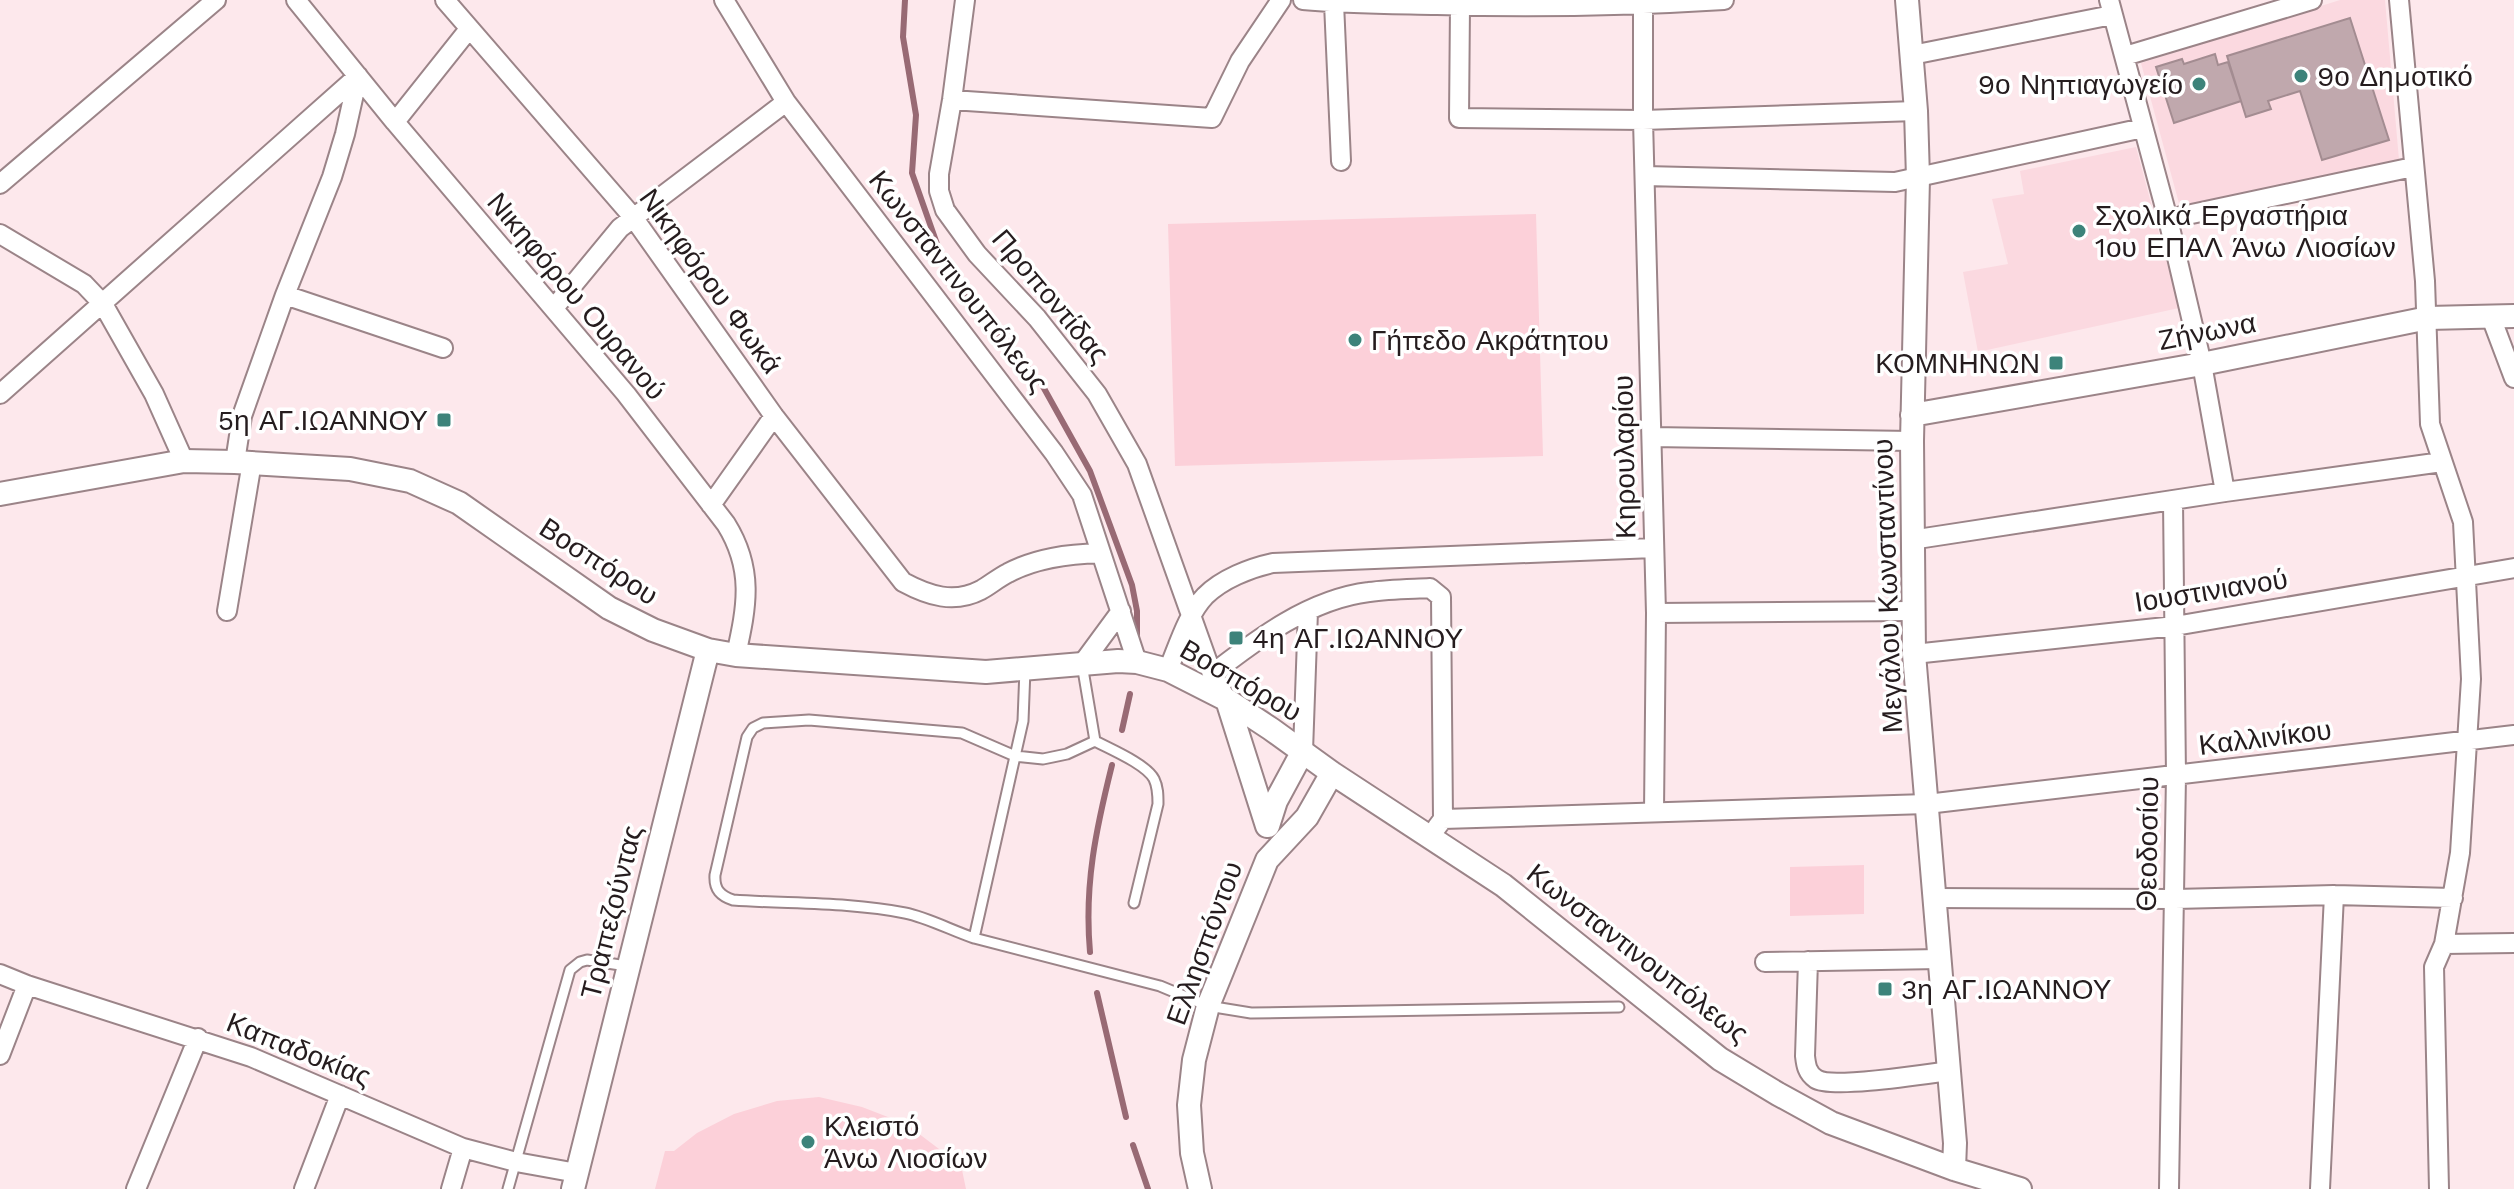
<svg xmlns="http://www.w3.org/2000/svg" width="2514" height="1189" viewBox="0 0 2514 1189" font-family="'Work Sans',sans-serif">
<rect width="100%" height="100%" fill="#fde8ec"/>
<path fill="#fbd9e0" d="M2340,0h45l14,160 -219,47 -39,-144z
M2136,147l43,161 -201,44 -15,-80 45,-8 -16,-65 32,-5 -4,-23z"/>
<path fill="#fcd0d9" d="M1536,214l7,242 -368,10 -7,-242z
M1864,865v49l-74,2v-49z
M819,1097l43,10 44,17 41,31 15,15 4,19h-311l10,-38h9l23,-18 37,-19 43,-13z"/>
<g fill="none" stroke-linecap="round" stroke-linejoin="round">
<path stroke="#986a74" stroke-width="6" d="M905,0l-2,37 13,78 -4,58 37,105 92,105 49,88 42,114 5,26v24
M1122,730l8,-36
M1090,952c-6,-67 6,-123 22,-187
M1097,993l29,124
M1133,1145l15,44"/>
</g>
<path fill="#c0a8ad" stroke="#a38c91" stroke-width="2" d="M2350,18l39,122 -67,20 -22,-69 -32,10 3,8 -25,8 -19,-61z
M2215,54l3,11 10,-3 13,39 -67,22 -18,-56 26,-8 2,5z"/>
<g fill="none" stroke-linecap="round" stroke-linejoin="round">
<defs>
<path id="service" d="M1025,669l-2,52 -49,217 186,48 48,20 43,7 368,-6
M1095,741c15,8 51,23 59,38 4,8 4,16 4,25l-24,99
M974,938c-21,-7 -48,-21 -69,-25 -55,-11 -115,-9 -172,-13 -12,-4 -19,-10 -18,-25l32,-138 6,-9 10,-5 46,-3 153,13 53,23 28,3 24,-5 28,-13 -13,-77
M508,1189l62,-219 10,-8 7,-2 40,6"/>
<path id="minor" d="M296,0l99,122 231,272 100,130c28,45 21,82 10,131
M445,0l188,217 141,199 129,166c26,14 51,22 78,8 9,-5 17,-12 27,-17 28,-15 60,-19 92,-20
M724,0l62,102 268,351 28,42 55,167
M965,0l-13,100 -13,74v17l6,19 32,44 60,64 60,76 40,70 75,210 15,26
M1303,0c44,4 89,4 134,5 96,3 191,1 287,-5
M2109,0l59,219 34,145 23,128
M2399,0l26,281 5,143 33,98 8,157 -11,174 -16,91 -10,23 5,222
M1334,3l7,158
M1643,5v115l13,493 -2,199
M1460,6l-1,112 184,2 273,-9
M1912,55l200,-40
M2125,56l187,-56
M952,100l260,18 28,-57 41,-61
M395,122l74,-93
M1645,176l250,6 248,-54
M0,184l216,-184
M2168,219l245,-52
M0,234l84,50 19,20 51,90 30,67
M285,295l158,53
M554,308l66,-80 166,-126
M2491,317l23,61
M0,394l358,-318
M1652,437l260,4
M235,462l7,-46 43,-121 47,-118 13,-43 13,-58
M711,505l63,-89
M1911,540l314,-48 217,-30
M227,611l25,-149
M1656,613l257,-2
M1914,654l261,-28 339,-58
M1082,664l39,-53
M1168,670c10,-23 19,-55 37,-74 17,-17 45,-28 68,-33l381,-15
M1212,674c45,-35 98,-75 157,-82 20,-3 41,-3 61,-4l11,9 2,222 -6,8
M1303,751l5,-140
M1443,819l484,-15 587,-69
M1935,898l240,1 159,-4 119,3
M2444,944l70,-1
M1808,961l-3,95c1,9 2,17 11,23 15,10 110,-5 133,-8
M1765,962l175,-3
M0,974l27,11 224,72 212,91 53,14 61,11
M0,1055l27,-70
M136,1189l62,-151
M304,1189l36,-94
M451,1189l12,-41
M2169,1189l7,-413 -3,-275
M2320,1189l14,-294"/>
<path id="tertiary" d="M1907,0l9,111 2,67 -6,263 2,213 41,489 -1,26
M1912,415l290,-51 226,-46 86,-2
M0,494l184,-33 51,1 115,7 60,12 49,22 150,105 44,22 55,20 28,5 250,17 132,-11 19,1 31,8 59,30 44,29 61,44 171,112 217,174 58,35 53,29 123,46 66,20
M1227,700l40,126
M1268,826l8,-25 27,-50
M573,1189l135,-539
M1200,1189l-8,-36 -3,-48 5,-45 14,-54 59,-146 40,-43 25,-44"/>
</defs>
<use href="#service" stroke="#9b8488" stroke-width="13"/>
<use href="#minor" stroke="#9b8488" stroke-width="22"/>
<use href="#tertiary" stroke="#9b8488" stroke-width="26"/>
<use href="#service" stroke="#fff" stroke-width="9"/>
<use href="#minor" stroke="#fff" stroke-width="18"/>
<use href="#tertiary" stroke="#fff" stroke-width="22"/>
</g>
<g fill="#3d837a" stroke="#fff" stroke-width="3">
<circle cx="2301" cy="76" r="8"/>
<circle cx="2199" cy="84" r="8"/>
<circle cx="2079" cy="231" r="8"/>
<circle cx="1355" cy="340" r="8"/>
<rect x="2048" y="355" width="16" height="16" rx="4"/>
<rect x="436" y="412" width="16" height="16" rx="4"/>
<rect x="1228" y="630" width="16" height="16" rx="4"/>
<rect x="1877" y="981" width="16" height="16" rx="4"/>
<circle cx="808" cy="1142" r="8"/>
</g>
<g text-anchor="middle" stroke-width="7" stroke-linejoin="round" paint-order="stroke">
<g font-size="28" fill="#251c1e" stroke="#fff" text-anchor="start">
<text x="2317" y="86">9ο Δημοτικό</text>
<text x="2183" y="94" text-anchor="end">9ο Νηπιαγωγείο</text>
<text x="2095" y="225">Σχολικά Εργαστήρια<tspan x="2095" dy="32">1ου ΕΠΑΛ Άνω Λιοσίων</tspan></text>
<text x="1371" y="350">Γήπεδο Ακράτητου</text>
<text x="2040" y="373" text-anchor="end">ΚΟΜΝΗΝΩΝ</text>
<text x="428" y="430" text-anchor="end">5η ΑΓ.ΙΩΑΝΝΟΥ</text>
<text x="1252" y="648">4η ΑΓ.ΙΩΑΝΝΟΥ</text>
<text x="1901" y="999">3η ΑΓ.ΙΩΑΝΝΟΥ</text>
<text x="824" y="1136">Κλειστό<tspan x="824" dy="32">Άνω Λιοσίων</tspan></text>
</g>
<g font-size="28" fill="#251c1e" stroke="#fff">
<text transform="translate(711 281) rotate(54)" y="10">Νικηφόρου Φωκά</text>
<text transform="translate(959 281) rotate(52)" y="10">Κωνσταντινουπόλεως</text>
<text transform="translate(577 296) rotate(50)" y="10">Νικηφόρου Ουρανού</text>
<text transform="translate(1051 296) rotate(50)" y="10">Προποντίδας</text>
<text transform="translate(2207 331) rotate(-11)" y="10">Ζήνωνα</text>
<text transform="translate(1624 457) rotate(-91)" y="10">Κηρουλαρίου</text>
<text transform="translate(599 561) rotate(33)" y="10">Βοσπόρου</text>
<text transform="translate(1887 586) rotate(-92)" y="10">Μεγάλου Κωνσταντίνου</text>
<text transform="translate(2211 590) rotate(-9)" y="10">Ιουστινιανού</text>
<text transform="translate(1241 680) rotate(30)" y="10">Βοσπόρου</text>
<text transform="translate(2265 737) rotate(-7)" y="10">Καλλινίκου</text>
<text transform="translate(2147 844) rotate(-89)" y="10">Θεοδοσίου</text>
<text transform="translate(611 912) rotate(-76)" y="10">Τραπεζούντας</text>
<text transform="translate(1204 943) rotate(-70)" y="10">Ελλησπόντου</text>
<text transform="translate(1638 953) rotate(38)" y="10">Κωνσταντινουπόλεως</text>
<text transform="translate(299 1049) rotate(22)" y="10">Καπαδοκίας</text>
</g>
</g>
</svg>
